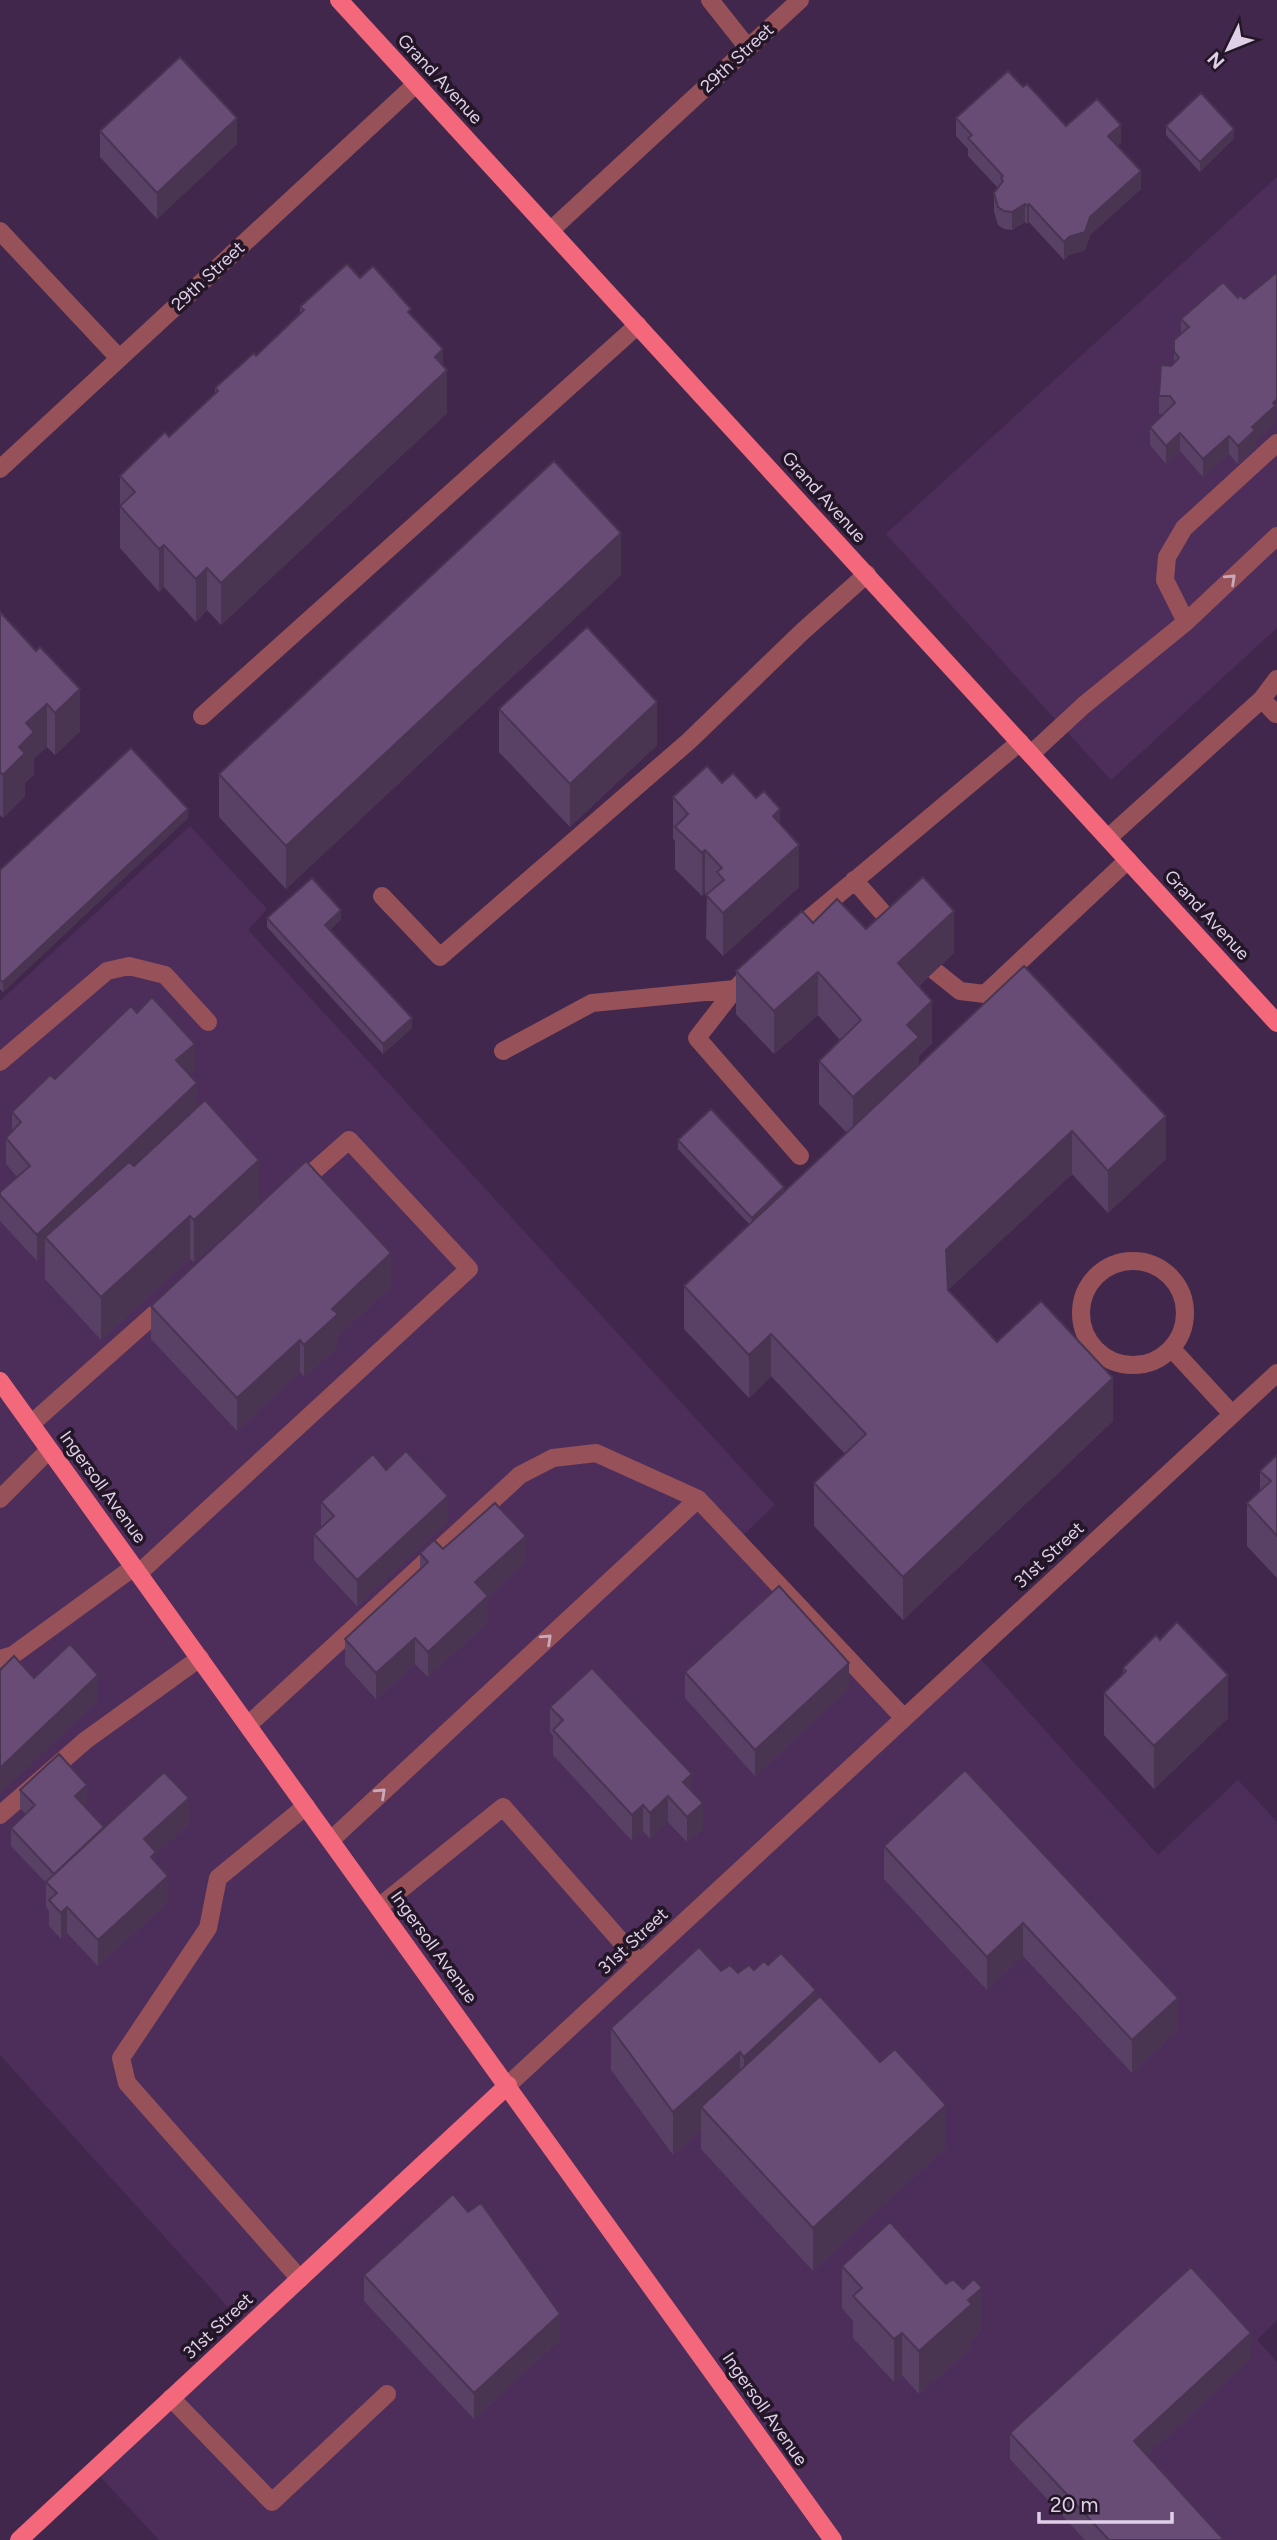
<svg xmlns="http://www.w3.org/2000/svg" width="1277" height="2540" viewBox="0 0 1277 2540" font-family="Figtree,sans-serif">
<rect width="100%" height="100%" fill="#42274d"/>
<path fill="#4d2e5b" d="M1277,177v451l-166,152 -225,-246z
M190,826l77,83 -19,21 527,575 -35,33 164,180 71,-65 183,202 80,-75 39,42v498l-20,20 20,22v178h-1118l-65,-70 153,-142 -247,-273v-1054z"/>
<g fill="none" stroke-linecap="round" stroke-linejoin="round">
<path stroke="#965258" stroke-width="18" d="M710,0l38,48
M551,230l249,-230
M0,231l119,127
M0,469l416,-385
M1186,622l91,-86
M1262,699l14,15
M202,716l436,-391
M1031,754l53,-49 102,-83 -21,-42 2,-23 17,-29 93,-85
M1108,838l154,-139 15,-20
M854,880l44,50
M382,896l58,61 249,-216 114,-110 64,-57
M792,933l228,-191
M935,971l25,20 25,3 143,-134
M752,972l-17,17 -38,49 103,118
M503,1051l89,-48 143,-14
M0,1062l107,-91 22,-5 36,9 43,47
M1081 1313a52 52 0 1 1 104 0a52 52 0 1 1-104 0Z
M1172,1349l60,65
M31,1424l136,-121
M0,1499l49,-49
M139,1573l330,-304 -120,-129 -52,46
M0,1659l13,-4 121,-88
M248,1725l272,-250 33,-17 43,-5 102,46 206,219
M0,1815l86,-75 114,-82
M331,1840l367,-341
M379,1907l124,-100 137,156
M508,2085l769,-712
M300,2279l-173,-196 -6,-25 87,-130 10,-50 88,-72
M171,2398l101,104 115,-108"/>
<path stroke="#f3687a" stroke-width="18" d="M339,0l938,1023
M0,1381l833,1159
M19,2540l489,-455"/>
</g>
<path fill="#594165" d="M1023,87l43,39 55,17 -4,3 24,43 -51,46 -5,15 -16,5 -5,5 -35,-38 -2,2 -2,-2 -13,8 -8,-1 -6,-4 -4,-14v-18l4,-5 -30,-32v-7l-12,-13v-18z
M1166,126l68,12 -34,34 -34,-37z
M100,131l137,13 -80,75 -57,-62z
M360,278l51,37 32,51 4,47 -226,212 -14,-15 -11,12 -32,-35 -5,5 -39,-44v-72l49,-39 46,-44v-5l41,-32 44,-42v-7z
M1181,319l95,99v5l-21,19v6l-17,16 -9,-10 -26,23 -23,-26 -14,13 -16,-19v-18l14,-13h-5v-18l12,-30 3,-3v-23l7,-6z
M621,575l-335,314 -67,-72v-43z
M0,612l80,119 -25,24 -8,-8 -13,11v16l-9,9v13l-22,22 -3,-3z
M499,709l158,36 -87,82 -71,-75z
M722,783l34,15 24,25 19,64 -76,69 -17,-18 1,-43 -2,-2 -3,3 -27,-27v-28l-2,-2v-42z
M188,818l-185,174 -3,-3v-119z
M267,918l74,1 -11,11 82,98 -29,26 -116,-127z
M813,923l53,6 88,24 -35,33 13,57 -13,13v9l247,94 -58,54 -36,-39 -124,116 49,52 116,79 -210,199 -89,-94v-43l31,-29 -74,-78 -22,22 -65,-69v-43l66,-61 -72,-76v-9l106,52 63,-59 -28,-29v-43l21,-21 -22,-25 -44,39 -38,-40v-43z
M137,1013l58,57 -6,5 8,33 62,95 -65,59 -4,-3 -89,81 -56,-61v-26l-8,8 -37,-40v-29l17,-15 -11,-13v-26l6,-6v-20l43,-33z
M391,1286l-53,50v11l-34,30 -4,-5 -63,59 -86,-92v-33z
M1277,1455v123l-30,-32v-43l13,-12v-20z
M386,1470l62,52 -91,84 -43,-46v-26l7,-6v-26z
M443,1549l83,13 -38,35v25l-60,55 -13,-13 -39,35 -31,-34v-26l75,-69v-17z
M1123,1668l105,50 -74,71 -50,-54v-42l19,-19z
M685,1672l164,17 -94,87 -70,-78z
M550,1707l142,84 11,38 -16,13 -19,-20 -18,17 -7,-8 -11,10 -79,-86v-19l-3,-4z
M965,1770l213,260 -46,43 -109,-117 -36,34 -103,-111v-33z
M20,1790l67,13 -3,3 20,21 85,-3 -33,30v9l12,39 -70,64 -31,-33 -6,6 -12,-13v-15l-3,-4v-24l-35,-37v-18l15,-14 -6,-6z
M768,1965l48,35 130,147 -133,124 -112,-122v-19l-28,25 -62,-85v-42l110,-57 17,2 16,-3z
M842,2266l140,64 -10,10v7l-53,47 -17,-19 -8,7 -41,-44v-17l-11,-13z
M364,2275l196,65 -86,79 -110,-118z
M1251,2359l-104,96 77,85h-139l-75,-81v-26z"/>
<path fill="#493552" d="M237,118v26l-80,75v-26z
M1121,125v18l-13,11v-18z
M1234,129v9l-34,34v-10z
M1141,171v18l-51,46 -5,15 -16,5 -5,5v-18z
M1025,204v18l-13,8v-18z
M1029,204v18l-2,2v-18z
M443,349v24l4,-3v43l-226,212v-42z
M1277,399l-1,24 -21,19v6l-17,16v-18l14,-19z
M1180,433v18l-14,13v-18z
M1229,436v18l-26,23v-18z
M621,533v42l-335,314v-43z
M164,545v42l-5,5v-43z
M207,568v42l-11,12v-43z
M80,689v42l-25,24v-42z
M657,702v43l-87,82v-43z
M47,704v43l-13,11v16l-9,9v13l-22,22v-43l16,-28 7,-24z
M188,809v9l-185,174v-10z
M780,809v43l-7,-36z
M799,845v42l-76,69v-43z
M705,850v43l-3,3v-43z
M341,910v9l-16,15v-9z
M954,911v42l-56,52v-42z
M818,972v43l-44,39v-43z
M932,1001v42l-13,13v24l-66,60v-43l54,-72z
M412,1018v10l-29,26v-10z
M195,1044v26l-19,16v-26z
M197,1083v25l-144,137 -8,-8v16l-8,8v-26z
M1166,1116v43l-58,54v-42z
M1072,1131v43l-126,118v-42z
M259,1160v43l-65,59v-42z
M784,1187v10l-32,30v-9z
M190,1216v43l-89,81v-43z
M391,1253v33l-53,50v11l-34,30v-32l28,-36z
M771,1334v42l-22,22v-43z
M300,1340v32l-63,59v-33z
M1113,1378v43l-210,199v-43z
M448,1496v26l-91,84v-26z
M526,1536v26l-38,35v25l-60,55v-25l47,-70z
M415,1638v26l-39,35v-26z
M849,1663v26l-94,87v-26z
M98,1675v26l-98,93v-26z
M1228,1675v43l-74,71v-43z
M692,1774v26l-9,-18z
M87,1785v18l-12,11v-18z
M668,1796v26l-18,17v-26z
M189,1798v26l-33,30v24l-12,-39z
M703,1803v26l-16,13v-25z
M643,1805v26l-11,10v-26z
M168,1876v26l-70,64v-26z
M67,1907v26l-6,6v-26z
M1023,1923v33l-36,34v-33z
M816,1990v43l-72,66v-42z
M1178,1998v32l-46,43v-33z
M740,2052v43l-39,12v23l-28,25v-43z
M946,2105v42l-133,124v-43z
M982,2288v42l-10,10v7l-53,47v-43z
M560,2314v26l-86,79v-26z
M902,2333v42l-8,7v-43z
M1251,2333v26l-117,108v-26z"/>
<path fill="#684c75" stroke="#493552" stroke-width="2" d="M180,57l57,61 -80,75 -57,-62z
M1008,71l15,16 4,-3 39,42 31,-27 24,26 -13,11 33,35 -51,46 -5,15 -16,5 -5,5 -35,-38 -2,2 -2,-2 -13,8 -8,-1 -6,-4 -4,-14 9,-12 -2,-3 2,-2 -35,-38 4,-3 -16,-17z
M1201,93l33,36 -34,33 -34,-36z
M347,264l13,14 13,-12 38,43 -3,3 35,37 -8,8 12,13 -226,213 -14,-15 -11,11 -32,-34 -5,4 -39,-43 15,-14 -15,-16 45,-44 4,5 49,-46 -3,-3 39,-35 2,3 48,-46 -4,-3z
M1277,272v127l-4,4 3,2 -24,22 3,3 -17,16 -9,-10 -26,23 -23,-26 -14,13 -16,-19 25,-24 -5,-7h-11l2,-31 10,1 8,-8 -5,-7v-11l15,-13 -8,-8 42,-37 15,16 2,-3 4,4z
M554,461l67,72 -335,313 -67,-72z
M0,612l36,39 4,-4 40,42 -25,24 -8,-9 -21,19 8,9 -15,15 6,6 -22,22 -3,-3z
M587,627l70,75 -87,82 -71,-75z
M131,748l57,61 -185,173 -3,-2v-110z
M707,766l15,17 11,-10 23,25 8,-7 16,18 -7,7 26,29 -76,68 -17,-18 18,-15 -7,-8 5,-4 -17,-18 -3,3 -27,-26 13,-13 -15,-17z
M923,877l31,34 -56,52 34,38 -25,24 12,12 -66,60 -34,-36 42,-41 -43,-48 -44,39 -38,-40 66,-60 11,12 24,-24 29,30z
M312,878l29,32 -16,15 87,93 -29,26 -116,-126z
M1024,966l142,150 -58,55 -36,-40 -126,119 2,40 49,52 44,-41 72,77 -210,199 -89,-94 52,-49 -95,-100 -22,21 -65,-69z
M152,997l43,47 -19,16 21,23 -160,152 -37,-40v-3l30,-26 -24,-28 15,-16 -9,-10 38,-37 5,4 76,-73 6,7z
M205,1100l54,60 -65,60 -4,-4 -89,81 -56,-60 84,-75 5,4z
M711,1109l73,78 -32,31 -74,-78z
M306,1161l85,92 -59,56 6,5 -34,31 -4,-5 -63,58 -86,-92z
M406,1451l42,45 -91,84 -43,-46 20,-18 -13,-14 52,-48 13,16z
M1277,1455v81l-30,-33 24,-22 -11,-10z
M495,1503l31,33 -51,46 13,14 -60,56 -13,-14 -39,35 -31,-34 83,-77 -8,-9 14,-13 9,9z
M779,1586l70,77 -94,87 -70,-78z
M1177,1622l51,53 -74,71 -50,-53 22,-22 -3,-3 33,-33 4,5z
M70,1644l28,31 -98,93v-98l14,-14 20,22z
M592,1668l100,106 -9,8 20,21 -16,14 -19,-21 -18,17 -7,-8 -11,10 -79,-85 10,-10 -13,-13z
M59,1754l28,31 -12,11 29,31 -50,47 -43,-46 24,-23 -15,-15z
M965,1770l213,228 -46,42 -109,-117 -36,34 -103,-111z
M164,1772l25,26 -45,41 12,13 -5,5 17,19 -70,64 -31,-33 -6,6 -12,-13 8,-7 -11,-11z
M699,1947l22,24 9,-6 8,8 11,-8 5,5 10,-9 4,4 13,-12 35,37 -72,67 -4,-5 -67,60 -62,-84z
M820,1996l60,66 15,-13 51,56 -133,123 -112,-121z
M453,2194l15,18 13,-9 79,111 -86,79 -110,-118z
M890,2222l56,62 7,-5 10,10 11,-10 8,9 -14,12 4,4 -53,47 -17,-18 -8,6 -41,-43 9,-8 -20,-22z
M1191,2267l60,66 -117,108 90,99h-115l-99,-107z"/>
<defs><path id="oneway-chevron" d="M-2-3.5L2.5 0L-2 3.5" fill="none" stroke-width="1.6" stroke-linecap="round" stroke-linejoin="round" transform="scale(1.75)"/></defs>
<g stroke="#c9aabc">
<use href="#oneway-chevron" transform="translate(1231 579) rotate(-43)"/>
<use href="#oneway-chevron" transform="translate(547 1639) rotate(-43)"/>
<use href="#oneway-chevron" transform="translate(381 1793) rotate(-43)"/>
</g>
<g text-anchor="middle" stroke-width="7" stroke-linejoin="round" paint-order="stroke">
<g font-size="18" fill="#dfcfe7" stroke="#221627">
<text transform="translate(737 58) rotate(-43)" y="6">29th Street</text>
<text transform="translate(440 79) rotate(47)" y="6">Grand Avenue</text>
<text transform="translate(208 276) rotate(-43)" y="6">29th Street</text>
<text transform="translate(824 497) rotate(48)" y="6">Grand Avenue</text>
<text transform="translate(1207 915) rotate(47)" y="6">Grand Avenue</text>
<text transform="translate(103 1487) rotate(54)" y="6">Ingersoll Avenue</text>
<text transform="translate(1049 1555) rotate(-43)" y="6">31st Street</text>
<text transform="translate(633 1941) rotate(-43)" y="6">31st Street</text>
<text transform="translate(434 1947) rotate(54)" y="6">Ingersoll Avenue</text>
<text transform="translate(218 2326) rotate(-43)" y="6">31st Street</text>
<text transform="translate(765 2409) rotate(55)" y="6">Ingersoll Avenue</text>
</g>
</g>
<g transform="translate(1228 49) rotate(227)" stroke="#221627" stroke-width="5" paint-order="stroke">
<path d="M0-5L12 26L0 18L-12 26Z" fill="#dfcfe7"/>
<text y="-10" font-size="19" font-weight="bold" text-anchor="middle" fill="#dfcfe7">N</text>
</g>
<path d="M1039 2512v10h133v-10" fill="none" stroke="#dfcfe7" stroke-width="3.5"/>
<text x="1050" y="2512" font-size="21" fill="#dfcfe7" stroke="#221627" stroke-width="5" paint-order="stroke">20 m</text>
</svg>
